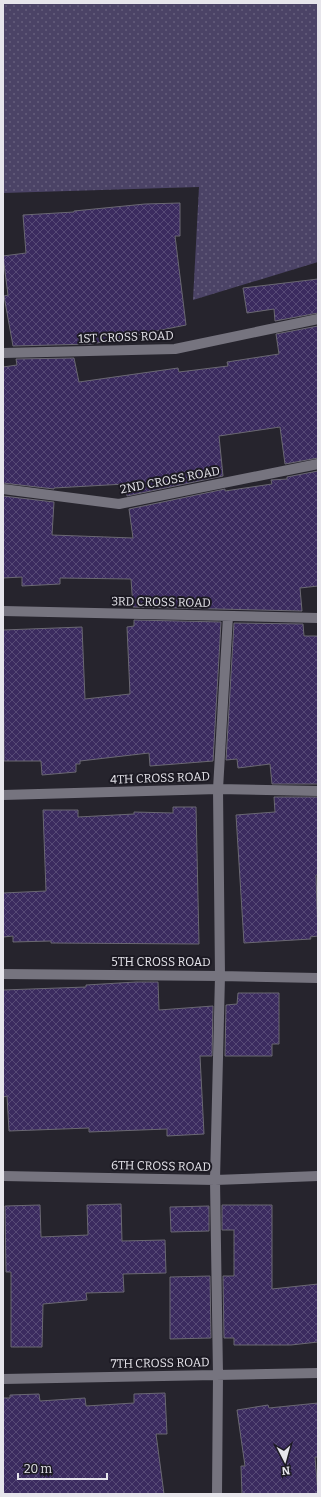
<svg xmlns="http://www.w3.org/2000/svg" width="321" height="1497" viewBox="0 0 321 1497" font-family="Bitter,serif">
<defs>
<pattern id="grass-dots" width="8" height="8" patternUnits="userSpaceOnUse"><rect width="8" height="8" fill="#4b4366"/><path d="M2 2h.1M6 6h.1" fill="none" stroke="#655e7c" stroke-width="1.8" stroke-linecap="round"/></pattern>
<pattern id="building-cross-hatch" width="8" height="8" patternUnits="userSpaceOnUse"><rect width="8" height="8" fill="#3b2b5f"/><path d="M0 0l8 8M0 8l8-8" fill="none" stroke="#574a76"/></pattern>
</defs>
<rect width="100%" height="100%" fill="#26242d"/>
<path fill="url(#grass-dots)" d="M3,3h315v259l-125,38 6,-113 -196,6z"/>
<path fill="url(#building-cross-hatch)" stroke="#6a6872" d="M180,203v33h-5l11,89 -94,19 -79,2 -9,-50 4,-1 -5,-39 23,-3 -3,-38 51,-3v-1l71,-7z
M318,279v34l-43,8 -1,-12 -27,4 -4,-25z
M318,326v132l-33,6 -5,-37 -61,9 4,40 -96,20 -2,-12 -71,4v1l-51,-6v-116l14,-2 -1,-6 58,-1 5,24 99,-14 1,4 49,-6 -1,-4 52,-8 -3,-20z
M318,471v115l-18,2 2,23 -169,-4 -2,-28 -71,-1v6l-38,2v-9l-19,1v-82l51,6 -2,33 81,3 -4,-29 96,-20v2l47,-7 -1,-4 16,-1v-2z
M134,620l87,2 -8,139 -63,5 -1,-13 -69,8v3h-4v8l-34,3 -1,-14h-37l-1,-131 79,-3 3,72 45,-5 -3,-67 7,-1z
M234,623l69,1 1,12h14v148h-46l-2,-20 -32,4 -1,-9 -11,1z
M274,797h44v78h-2l2,61 -8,1 1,2 -67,4 -8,-128 39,-3z
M173,807h23l3,137 -148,-1v-2l-38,1v-6l-10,1v-44l43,-2 -3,-81h35v7l56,-3v-2l39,1z
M136,982h22l1,28 54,-4 -1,50h-12l4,78 -37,2v-7l-78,3v-4l-80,3 -2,-35 -4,1v-107l83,-3v-2z
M238,993h41v51h-7v12h-47l1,-51 11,-1z
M121,1204l1,37 43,-1 1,33 -43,1 1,18 -38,1 1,7 -44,4 -1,43h-31v-75h-5l-1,-66 35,-1 1,32 47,-2 -1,-30z
M222,1205h50v84l46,-5v58l-27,3h-57v-7h-10l-1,-62h11v-46h-12z
M209,1206v25l-38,1 -1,-25z
M210,1276l1,62 -41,1v-62z
M165,1393l2,41h-11l8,60h-161v-96h7v-3l29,-1 1,7 45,-3 1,8 48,-3v-9z
M318,1403v54h-3l3,37h-76l-1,-28h4l-8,-56 31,-5 1,3z"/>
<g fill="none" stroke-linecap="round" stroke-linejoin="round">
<path stroke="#76747f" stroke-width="10" d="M3,353l172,-4 143,-30
M3,489l116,15 199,-40
M3,611l315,7
M3,795l215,-6 100,2
M3,974l217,2 98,2
M3,1176l212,4 103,-4
M3,1379l315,-6
M217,1494l1,-119 -3,-195 5,-204 -2,-187 10,-173"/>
</g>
<g text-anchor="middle" stroke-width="4" stroke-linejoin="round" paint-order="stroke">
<g font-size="12" fill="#e6e5eb" stroke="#1c1a23">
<text transform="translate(126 337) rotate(-2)" y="4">1ST CROSS ROAD</text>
<text transform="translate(170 480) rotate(-11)" y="4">2ND CROSS ROAD</text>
<text transform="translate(161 602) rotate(1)" y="4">3RD CROSS ROAD</text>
<text transform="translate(160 778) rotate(-2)" y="4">4TH CROSS ROAD</text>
<text x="161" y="966">5TH CROSS ROAD</text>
<text transform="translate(161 1166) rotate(1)" y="4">6TH CROSS ROAD</text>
<text transform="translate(160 1363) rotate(-1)" y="4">7TH CROSS ROAD</text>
</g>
</g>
<rect width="321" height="1497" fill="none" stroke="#e6e5eb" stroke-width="8"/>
<g transform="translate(285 1461) rotate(174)" stroke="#1c1a23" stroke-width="3" paint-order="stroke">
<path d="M0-3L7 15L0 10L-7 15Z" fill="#e6e5eb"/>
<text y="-6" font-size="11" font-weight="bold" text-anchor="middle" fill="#e6e5eb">N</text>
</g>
<path d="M18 1473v6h89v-6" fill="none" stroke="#e6e5eb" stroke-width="2"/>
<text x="24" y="1473" font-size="12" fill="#e6e5eb" stroke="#1c1a23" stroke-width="3" paint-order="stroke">20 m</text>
</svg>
